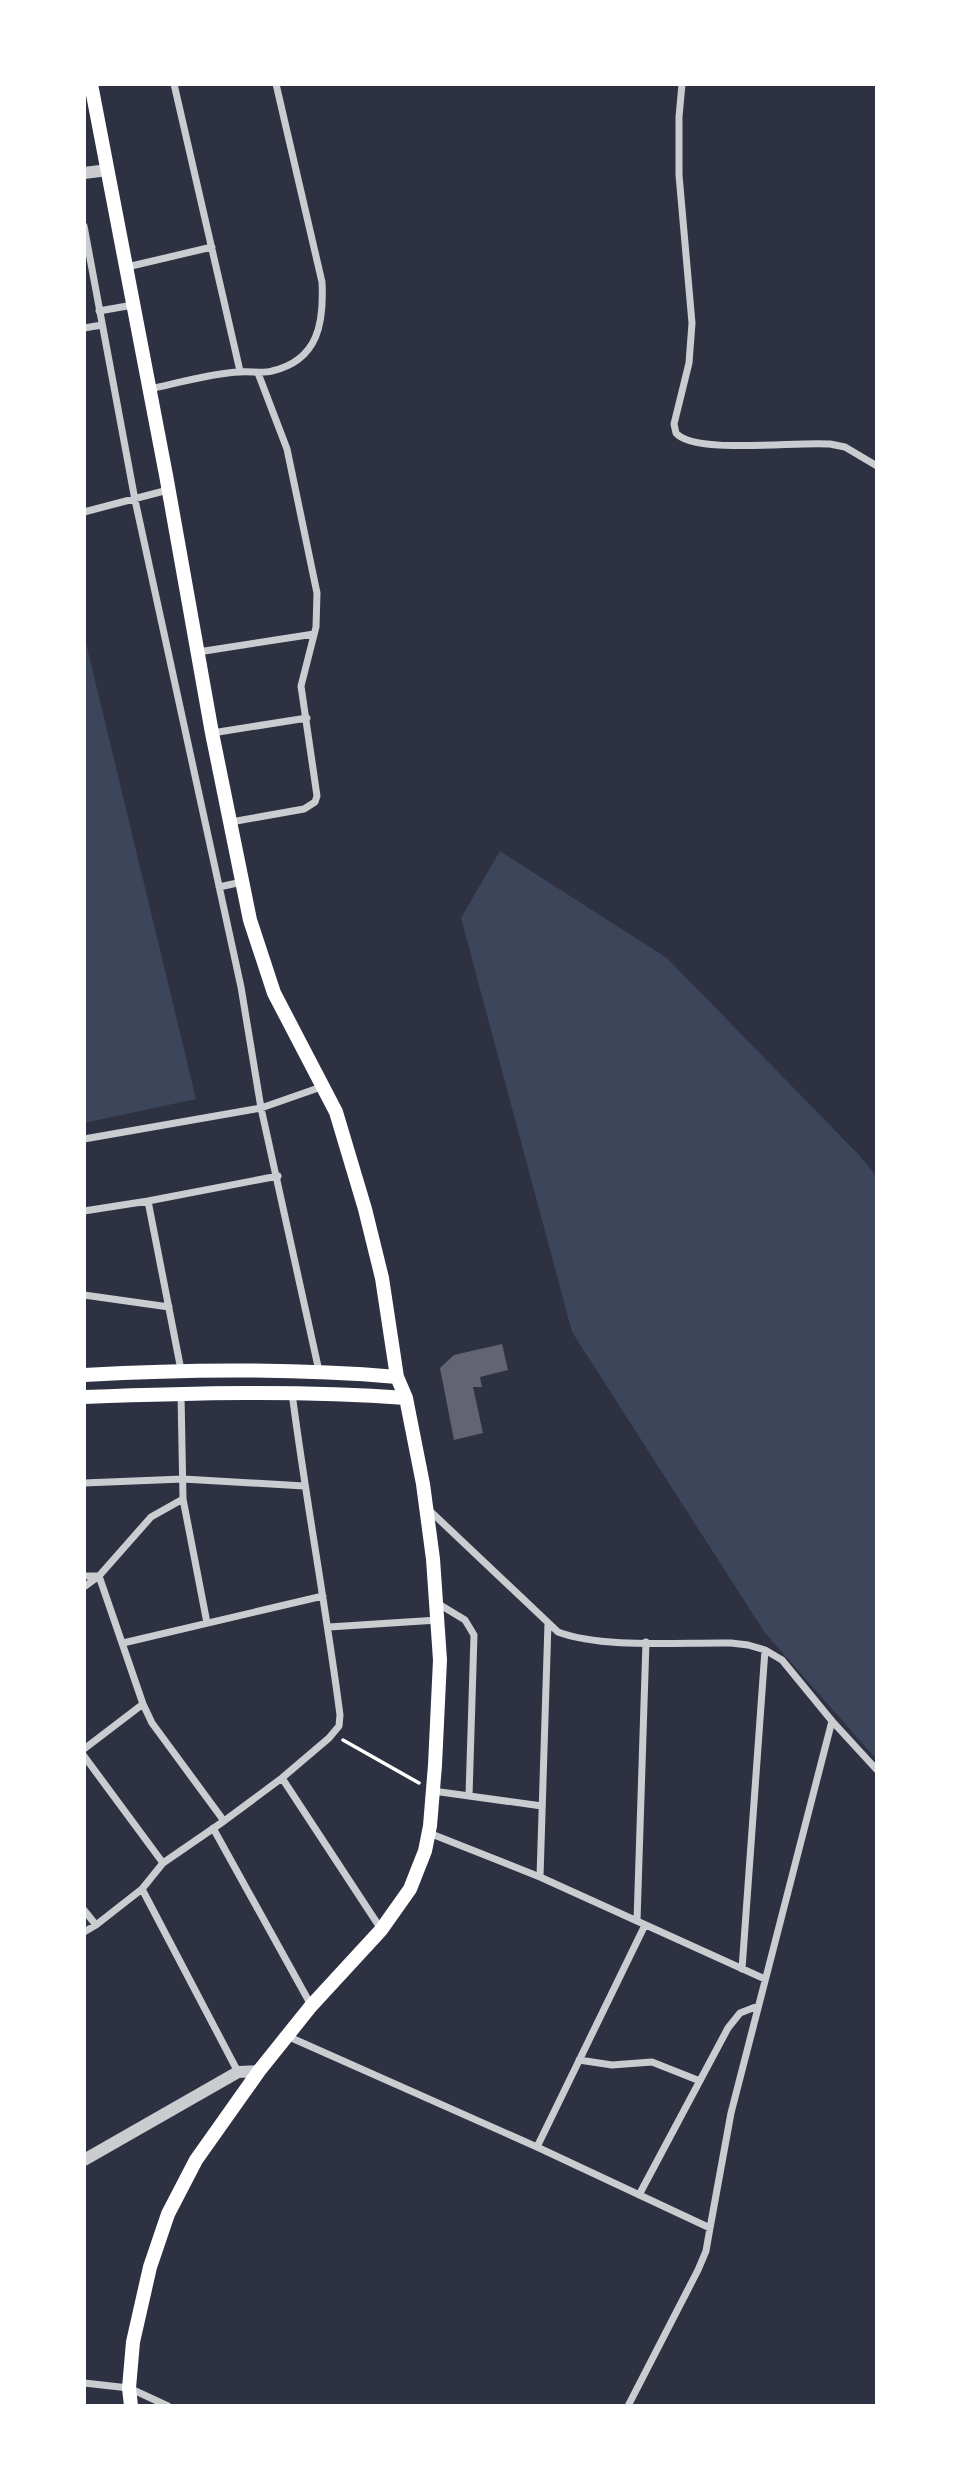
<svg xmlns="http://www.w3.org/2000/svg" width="961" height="2490" viewBox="0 0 961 2490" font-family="Ubuntu,sans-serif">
<rect width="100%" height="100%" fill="#2d3142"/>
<path fill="#3c4559" d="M84,635l112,464 -112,24z
M500,851l167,107 193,198 17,21v583l-112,-127 -193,-301 -111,-414z"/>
<path fill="#626471" d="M502,1344l6,26 -28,7 2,10h-9l10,46 -29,7 -14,-72 14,-13z"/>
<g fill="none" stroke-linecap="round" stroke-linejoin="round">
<path stroke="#fff" stroke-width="3.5" d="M343,1740l76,43"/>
<path stroke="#caccd0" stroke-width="7" d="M174,84l66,287
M682,84l-3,33v58l13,148 -3,40 -15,61 2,9c18,22 122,8 154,11l15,3 32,19
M84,226l51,274 106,487 20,121 58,263
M127,267l85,-20
M99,311l34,-6
M84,328l18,-3
M150,389c28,-6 62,-16 90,-17 11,-1 22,2 32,-1 47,-11 52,-49 50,-89l-46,-198
M84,512l84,-22
M198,652l116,-18
M212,733l95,-15
M231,822l73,-13 11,-7 2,-6 -16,-110 15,-59 1,-34 -30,-144 -29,-76
M219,887l23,-5
M84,1139l177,-31 63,-22
M148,1201l130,-25
M84,1211l64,-10 33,169
M84,1295l85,12
M181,1394l2,105 24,124
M84,1483l99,-4 121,7
M428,1509l130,123c45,17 124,10 173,11l17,2 17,5 17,10 50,61 45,49
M84,1576h15l44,128 9,19 72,98 58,-43 47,-40 10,-12 1,-11c-14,-108 -34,-214 -48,-322
M84,1587l15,-11 52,-59 32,-18
M437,1603l28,17 9,15 -5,161
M329,1627l109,-7
M123,1643l200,-47
M84,1749l59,-45
M84,1756l79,107
M282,1778l99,151
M433,1791l109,15
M213,1828l98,177
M429,1833l111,44 225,102
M540,1877l8,-254
M142,1889l96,183
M84,1910l12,15
M637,1921l9,-279
M84,1932l12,-7 46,-36 21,-26 61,-42
M742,1969l23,-319
M287,2036l250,111 173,81 21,-115 101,-392
M579,2060l33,5 40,-3 48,19
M537,2147l108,-222
M639,2195l89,-167 12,-15 18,-7
M84,2383l45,5 39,18
M628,2406l70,-136 8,-19 4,-23"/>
<path stroke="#caccd0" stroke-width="12" d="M84,173l24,-3
M84,2160l154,-88 21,-1"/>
<path stroke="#fff" stroke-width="14" d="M91,84l75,391 46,258 38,187 24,73 62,119 29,97 17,69 15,99 9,21 17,86 10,75 7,101 -5,105 -5,61 -5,25 -15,38 -29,41 -70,76 -52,65 -63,89 -28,54 -18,53 -17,75 -4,46 2,18
M84,1375c105,-6 208,-7 313,2
M84,1397c108,-4 214,-7 322,1"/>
</g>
<rect width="961" height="2490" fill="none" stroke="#ffffff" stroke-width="172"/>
</svg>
